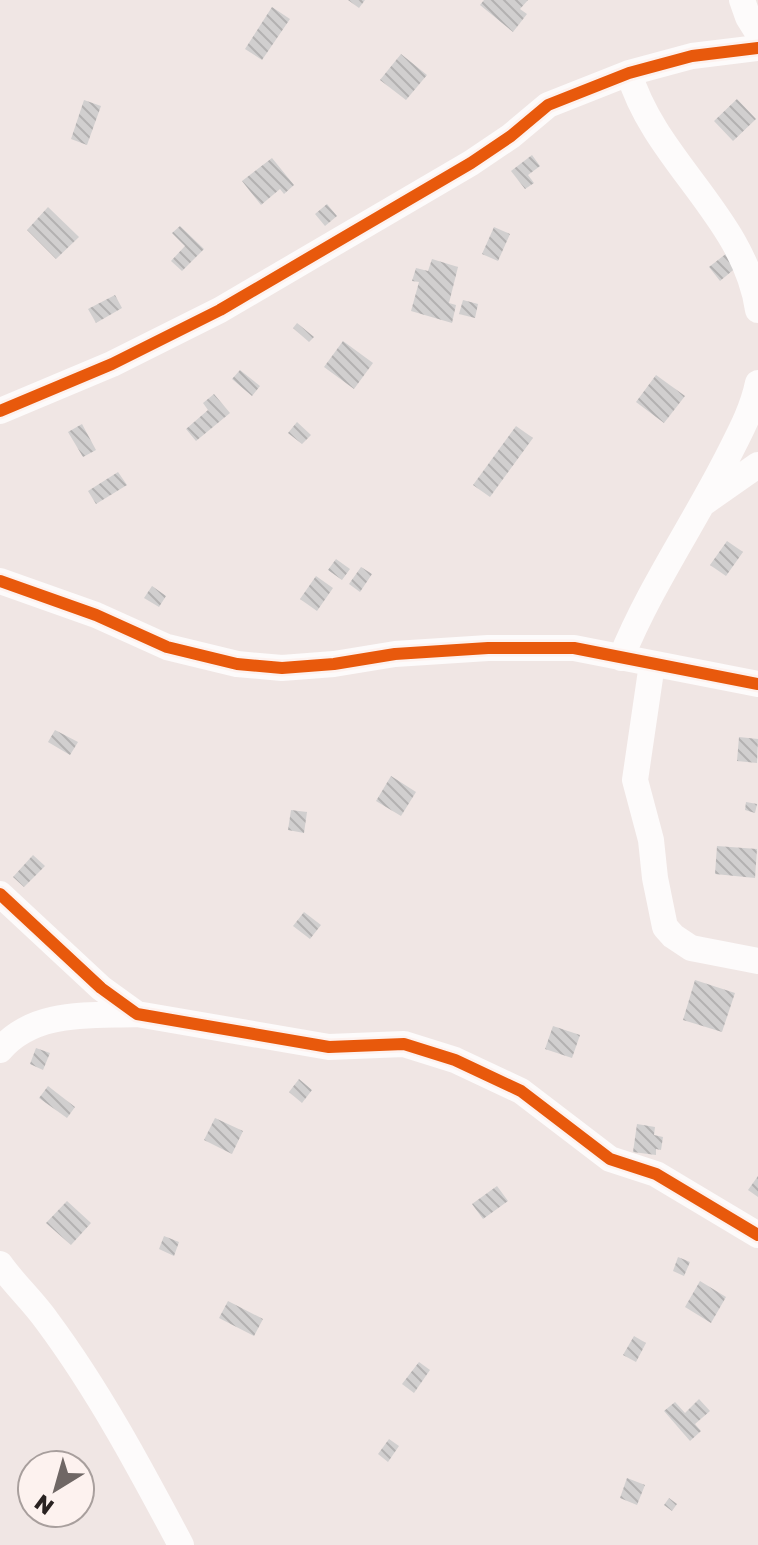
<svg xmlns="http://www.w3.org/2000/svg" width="758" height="1545" viewBox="0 0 758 1545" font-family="'Golos Text',sans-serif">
<defs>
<pattern id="building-back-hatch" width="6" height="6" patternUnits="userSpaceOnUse" patternTransform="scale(2)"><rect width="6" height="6" fill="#d1cfcf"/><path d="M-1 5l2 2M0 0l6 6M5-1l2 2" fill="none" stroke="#b3b1b1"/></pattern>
</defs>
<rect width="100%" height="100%" fill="#f0e6e4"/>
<path fill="url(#building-back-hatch)" d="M348,0h17l-6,8z
M484,0h44l-8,9 7,5 -14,18 -33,-27z
M272,7l18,12 -28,41 -17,-11z
M401,54l26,21 -21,25 -26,-20z
M737,99l19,20 -23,22 -19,-20z
M84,100l17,6 -14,39 -16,-6z
M532,155l8,11 -12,9 6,8 -9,6 -14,-18z
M272,158l22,27 -10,9 -4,-5 -19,16 -19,-24z
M327,204l10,12 -12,10 -10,-12z
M48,207l31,30 -23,22 -29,-29z
M180,226l24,23 -22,22 -11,-10 14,-15 -13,-13z
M494,227l16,7 -12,27 -16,-7z
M727,253l11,13 -18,15 -11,-14z
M432,259l26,8 -9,36 7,2 -4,18 -41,-12 8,-29 -7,-1 4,-13 12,3z
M115,295l7,13 -26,15 -8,-14z
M463,300l15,4 -3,14 -16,-4z
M297,323l17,14 -5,5 -16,-14z
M343,341l30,22 -19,26 -30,-22z
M240,370l20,16 -8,10 -20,-17z
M656,375l29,21 -21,27 -28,-21z
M214,394l16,19 -34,28 -10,-12 22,-19 -5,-7z
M297,422l14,13 -9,9 -14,-11z
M82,424l14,26 -13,7 -15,-25z
M516,426l17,12 -43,59 -17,-12z
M118,472l9,13 -31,19 -8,-13z
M727,541l16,11 -17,24 -16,-11z
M336,559l14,10 -8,11 -14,-10z
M361,567l11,7 -12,18 -11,-8z
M316,576l17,12 -16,23 -17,-12z
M152,586l14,10 -7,11 -15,-9z
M55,730l23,12 -8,13 -22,-13z
M739,737l19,2 -1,24 -20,-2z
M391,776l25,16 -15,24 -25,-15z
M746,802l11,2 -2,9 -10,-3z
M291,810l16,2 -3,21 -16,-3z
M717,846l40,3 -2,29 -40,-4z
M33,855l12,11 -21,21 -11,-10z
M304,912l17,13 -11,14 -17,-13z
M695,980l40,13 -13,39 -39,-12z
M553,1026l27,9 -8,23 -27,-9z
M36,1048l14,5 -7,17 -13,-6z
M299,1079l13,11 -10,13 -13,-11z
M48,1086l27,21 -8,11 -28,-20z
M215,1118l28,13 -11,23 -28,-14z
M637,1124l18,3 -1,8 9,2 -2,13 -5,-1v6l-23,-3z
M758,1176v21l-10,-7z
M497,1186l11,15 -25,18 -11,-15z
M67,1201l24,22 -20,22 -25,-22z
M164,1236l15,6 -5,14 -15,-7z
M678,1257l12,5 -6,14 -11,-5z
M700,1281l26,16 -15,26 -26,-16z
M228,1301l35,18 -9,17 -35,-18z
M634,1336l12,7 -10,19 -13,-7z
M419,1362l11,8 -16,23 -12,-9z
M699,1399l11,12 -15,13 6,7 -11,10 -26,-30 11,-9 10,11z
M389,1439l10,7 -11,16 -10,-8z
M627,1478l18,7 -8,20 -17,-7z
M669,1498l8,6 -5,7 -8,-6z"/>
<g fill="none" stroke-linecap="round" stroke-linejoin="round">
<path stroke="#fdfbfb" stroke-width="26" d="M742,0l6,17 10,16
M629,73c26,88 116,145 129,237
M0,411l112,-47 108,-54 251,-147 40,-27 37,-31 81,-32 63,-17 66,-8
M705,502l53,-37
M0,581l96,34 71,32 70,17 45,4 52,-4 61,-10 93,-6h86l184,36
M621,658c28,-69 70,-130 104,-196 13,-26 27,-50 33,-79
M652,664l-17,116 16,60 4,38 10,49 8,9 18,12 67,13
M0,894l101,94 36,26 192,33 75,-3 51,16 66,31 89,68 46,15 102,61
M0,1050c34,-40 89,-34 137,-36
M0,1264c14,20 33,37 47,57 52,70 93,147 134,224"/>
<defs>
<path id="cycleway" d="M0,411l112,-47 108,-54 251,-147 40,-27 37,-31 81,-32 63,-17 66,-8
M0,581l96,34 71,32 70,17 45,4 52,-4 61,-10 93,-6h86l184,36
M0,894l101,94 36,26 192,33 75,-3 51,16 66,31 89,68 46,15 102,61"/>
</defs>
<use href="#cycleway" stroke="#fdf2ef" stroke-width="17"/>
<use href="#cycleway" stroke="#e8590c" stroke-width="12"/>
</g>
<g transform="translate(56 1489) rotate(217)"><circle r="38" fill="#fdf2ef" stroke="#a89f9d" stroke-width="2"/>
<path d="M0-6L14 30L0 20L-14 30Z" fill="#6f6765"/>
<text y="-12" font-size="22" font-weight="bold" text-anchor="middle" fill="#292221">N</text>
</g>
</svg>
